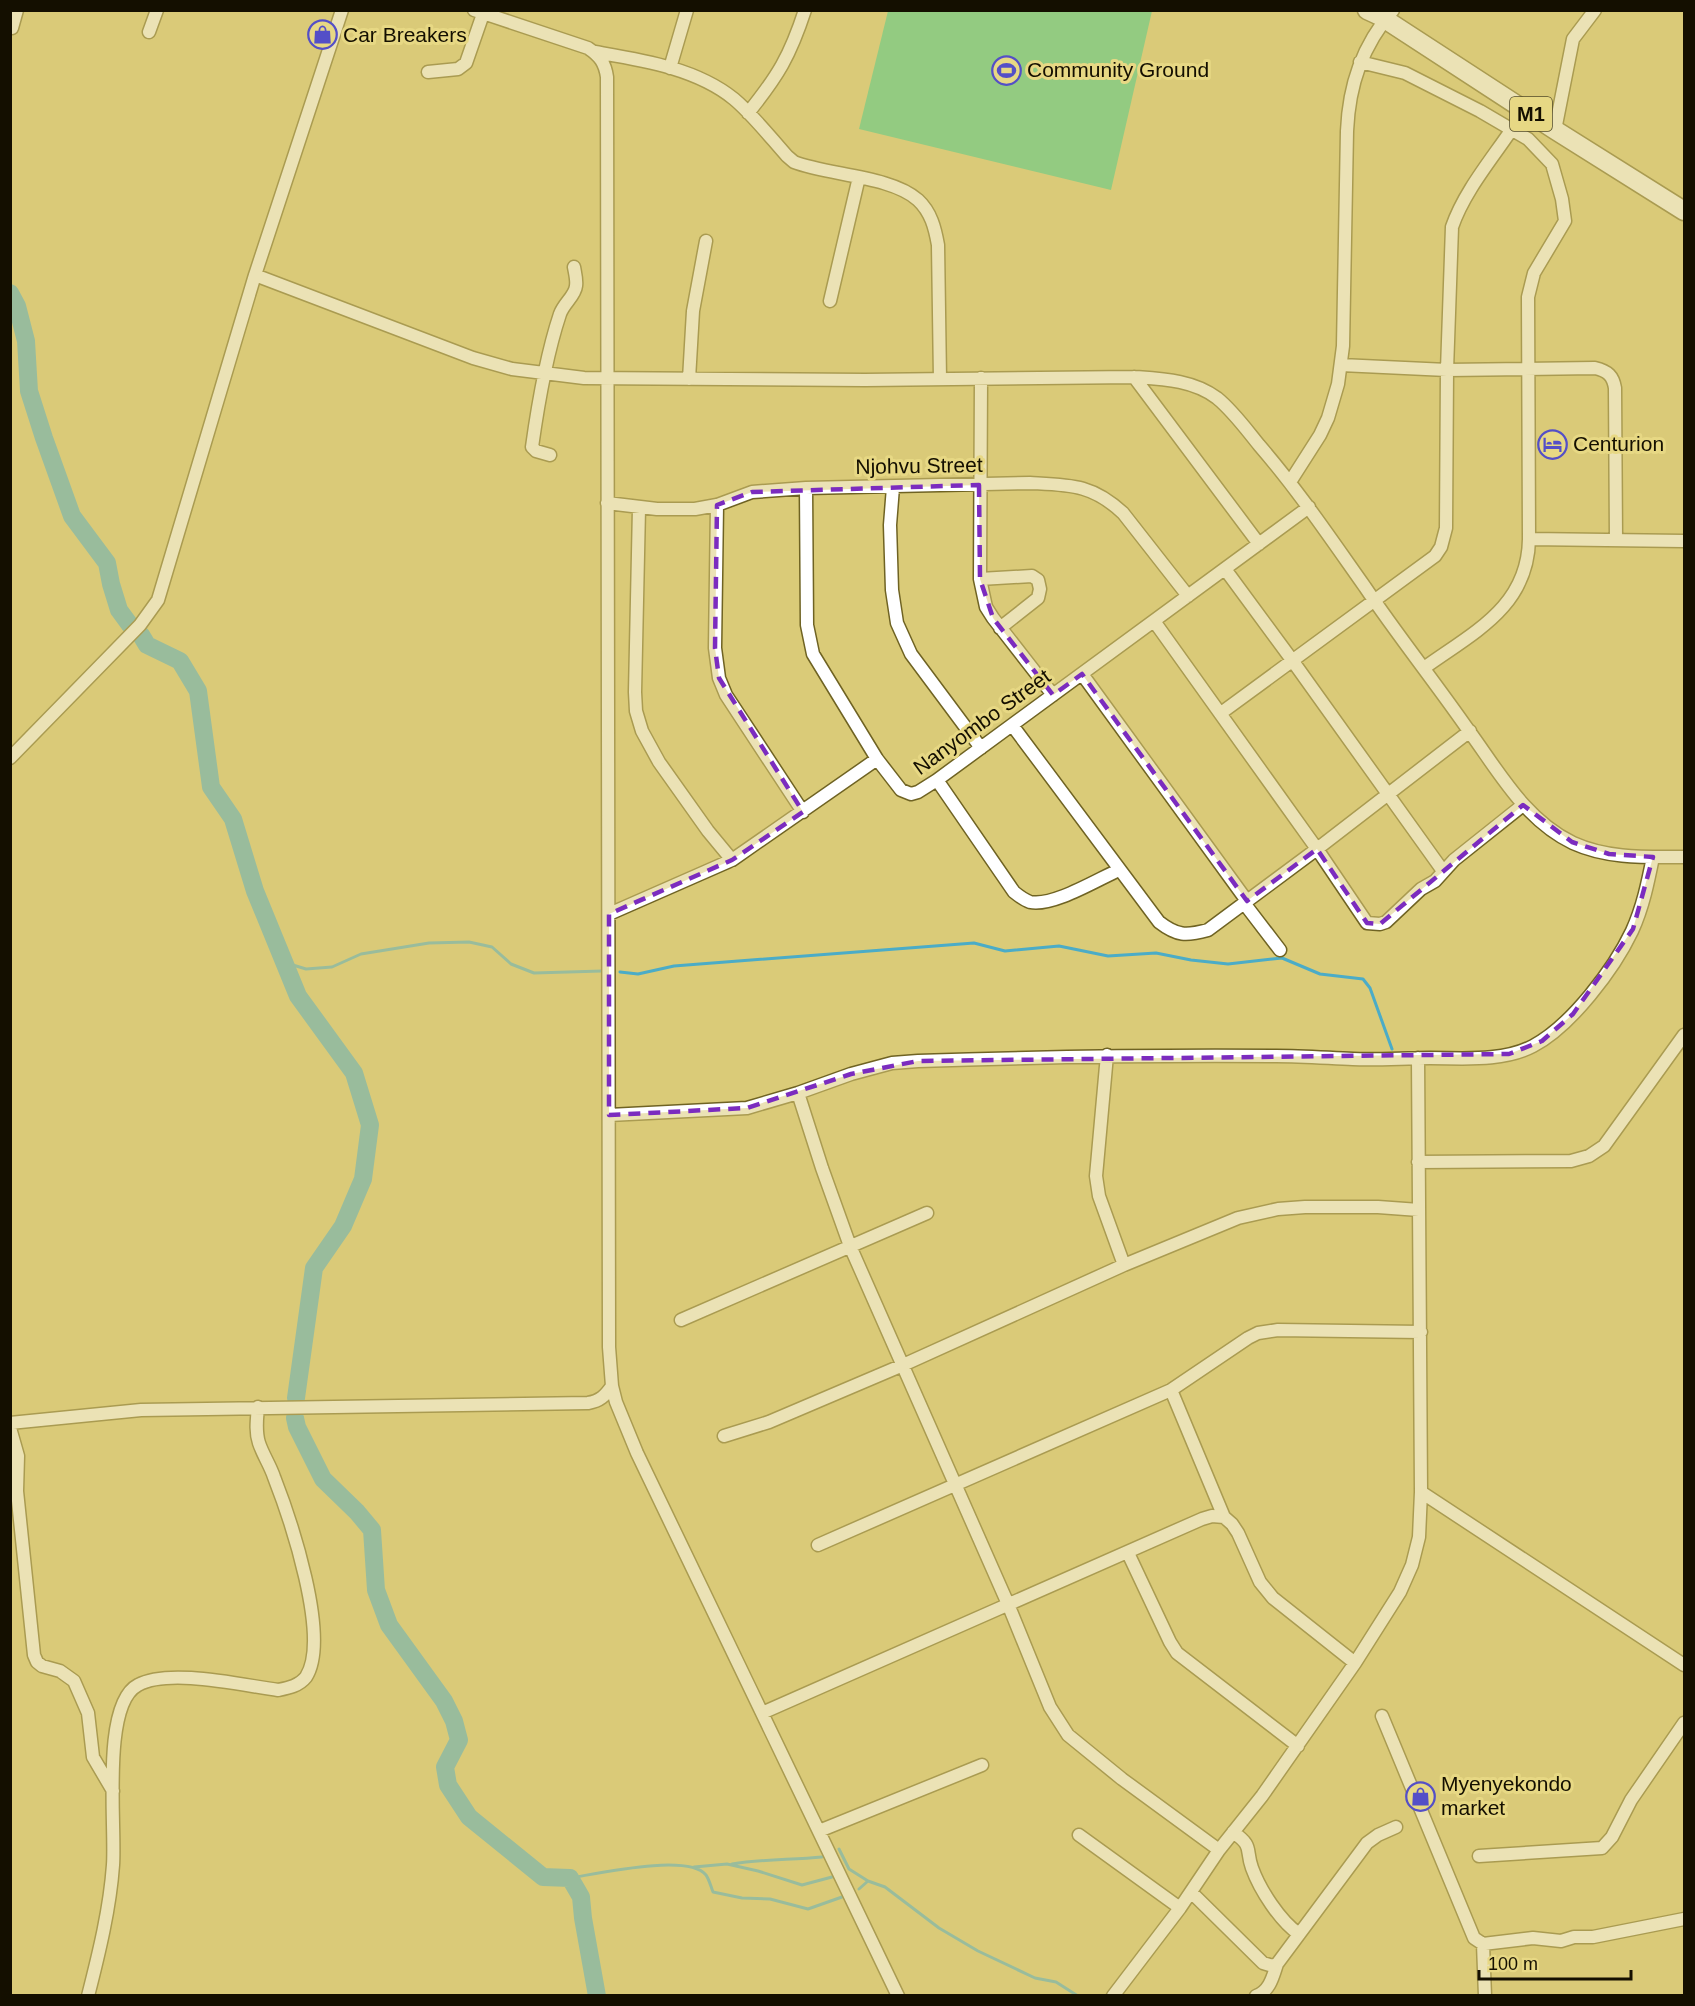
<svg xmlns="http://www.w3.org/2000/svg" width="1695" height="2006" viewBox="0 0 1695 2006" font-family="Arial,sans-serif">
<rect width="100%" height="100%" fill="#dacb78"/>
<path fill="#3ccd8c" d="M888,11h264l-41,179 -252,-61z"/>
<g fill="none" stroke-linecap="round" stroke-linejoin="round">
<path stroke="#4bacc7" stroke-width="3" d="M283,962l23,7 26,-2 29,-13 68,-11 40,-1 23,5 19,17 23,9 68,-2
M620,972l18,2 36,-8 300,-23 31,8 54,-5 49,10 48,-3 35,7 37,4 54,-6 38,16 43,5 7,9 22,61
M839,1849l10,20 19,12
M732,1864c30,-5 60,-4 90,-7
M694,1867l33,-3 31,7 44,14 30,-8
M570,1878c26,-4 118,-25 136,-3 3,4 5,12 7,17l29,6 28,1 38,10 34,-12
M859,1889l9,-8 17,6 54,41 39,23 57,27 21,4 22,14"/>
<path stroke="#4bacc7" stroke-width="18" d="M10,293l7,13 9,35 3,50 15,47 28,78 35,47 4,21 8,26 11,15
M141,635l6,10 33,16 18,30 13,96 22,32 22,72 43,105 56,77 16,52 -7,54 -20,47 -29,42 -18,130
M295,1418l2,9 26,52 34,33 15,18 4,60 13,35 55,76 10,20 5,19 -14,27 3,18 21,32 74,60 27,1 11,19 2,21 14,78"/>
<defs>
<path id="minor" d="M474,10l114,38c12,8 17,15 19,29l2,1270 3,39 4,16 21,51 261,543
M12,28l5,-18
M149,32l8,-22
M595,52c46,8 101,16 139,47 19,16 36,38 53,57l7,6c33,13 98,14 124,38 13,12 17,28 20,45l2,134
M1360,62l45,11 75,38 48,28 24,25 10,35 3,22 -31,52 -6,24 1,242c-1,68 -55,93 -105,129
M670,68l17,-58
M428,72l30,-3 8,-6 17,-49
M748,113c30,-37 42,-57 57,-103
M1555,130l18,-91 22,-29
M255,275l218,83 39,11 72,9 281,2 269,-3c29,2 59,3 83,21 16,13 29,31 42,47 39,45 72,94 106,142 33,49 70,95 104,144 30,41 56,89 104,112 35,16 74,14 111,14
M830,301l29,-124
M1341,365l106,5 148,-2c13,3 18,8 20,20l1,152
M1134,377l125,167
M981,378l-1,201 6,28 7,11 60,77
M689,379l4,-68 13,-70
M550,455l-14,-4 -4,-4c6,-43 14,-91 28,-133 4,-11 15,-18 16,-28 1,-6 -1,-13 -2,-19
M1290,482l30,-47 8,-17 10,-34 5,-38 4,-215c2,-46 15,-85 46,-121
M893,487l-3,38 2,65 5,33 14,31 70,94
M806,488l1,137 6,29 64,105 24,31 10,4 7,-2 19,-12 372,-273
M607,503l50,6h38l22,-4 35,-13 54,-4 224,-5c40,2 62,1 93,30l65,83
M717,505l-2,143 4,30 7,17 77,117
M639,508l-4,184 1,19 6,20 17,31 49,69 24,29
M1529,539l155,2
M1225,569l67,91 151,211
M980,579l52,-3 6,4 2,9 -2,9 -38,30
M1154,621l163,228 50,74 13,1 6,-2 35,-33 14,-8 19,-21 69,-55
M1082,674l165,227
M1221,713l214,-157 6,-9 5,-19 1,-158 5,-143c12,-35 39,-67 60,-98
M1012,725l147,197c18,14 27,14 49,8l109,-81 153,-118
M10,758l130,-133 18,-25 97,-325 87,-265
M937,780l77,112c5,4 10,8 16,10 23,5 68,-23 89,-32
M1244,903l36,47
M609,914l123,-54 145,-101
M1107,1055l-11,121 3,20 25,69
M798,1093l24,75 28,78 158,358 42,103 18,28 54,44 97,71
M609,1115l138,-7 51,-15 53,-19 41,-11 26,-2c119,-4 239,-6 358,-5 26,0 52,2 77,3 26,1 52,-1 77,-1 33,0 73,4 103,-12 38,-20 81,-77 99,-115 11,-24 16,-49 21,-74
M1418,1162l153,-1 18,-5 15,-10 80,-111
M681,1320l246,-107
M1171,1390l53,127
M10,1423l131,-13 447,-7c12,-2 17,-7 24,-17
M10,1428l8,28 -1,35 17,164 3,7 5,4 18,5 14,10 14,32 5,44 20,34
M724,1436l45,-14 134,-57 221,-100 114,-47 40,-9 27,-2h73l41,3
M1421,1492l263,173
M818,1545l353,-155 77,-52 10,-5 20,-3 143,2
M1128,1553l42,89 7,11 121,93
M762,1713l440,-194 10,-3 12,1 8,7 6,9 22,49 13,16 82,65
M1382,1716l92,222 9,6 50,-6 28,3 13,-4h19l91,-18
M819,1831l163,-66
M1233,1832c21,15 12,16 19,36 8,22 28,53 47,66
M1079,1835l101,73
M1479,1856l123,-8 10,-11 19,-37 53,-77
M1191,1892l72,71 10,3 4,-2 90,-121 11,-8 18,-8
M1483,1944l2,52
M88,1996c11,-43 22,-88 25,-131 3,-39 -12,-161 25,-180 31,-17 103,0 140,5 10,-2 21,-4 28,-13 25,-39 -16,-159 -32,-200 -4,-12 -11,-22 -15,-34 -4,-12 -2,-24 -1,-36
M1113,1996l67,-88 39,-58 43,-54 93,-133 45,-71 12,-27 7,-28 2,-45 -3,-434
M1256,1996c14,-5 17,-20 21,-32"/>
<path id="highway" d="M1367,10l13,6 175,114 129,81"/>
</defs>
<use href="#minor" stroke="#6f6323" stroke-width="15"/>
<use href="#highway" stroke="#6f6323" stroke-width="21"/>
<use href="#minor" stroke="#fff" stroke-width="12"/>
<use href="#highway" stroke="#fff" stroke-width="18"/>
</g>
<path d="M0 0H1695V2006H0ZM979,485l1,94 13,39 60,77 29,-21 165,227 70,-52 50,74 13,1 143,-119 49,37 37,12 44,3 -20,72 -60,85 -31,27 -33,13 -591,7 -67,13 -104,34 -138,7v-201l123,-54 71,-48 -84,-134 -4,-30 2,-143 35,-13z" fill="#dacb78" fill-opacity=".55" fill-rule="evenodd"/>
<path fill="none" stroke="#7b2cbf" stroke-width="4.5" stroke-dasharray="12 8" stroke-linejoin="round" d="M979,485l1,94 13,39 60,77 29,-21 165,227 70,-52 50,74 13,1 143,-119 49,37 37,12 44,3 -20,72 -60,85 -31,27 -33,13 -591,7 -67,13 -104,34 -138,7v-201l123,-54 71,-48 -84,-134 -4,-30 2,-143 35,-13z"/>
<defs>
<symbol id="shop-ring" viewBox="-11 -11 22 22"><circle r="9.5" fill="#e7d884" stroke="#544fc7" stroke-width="1.5"/><path d="M-5-2.5h2.3a2.7 3.5 0 0 1 5.4 0H5L5.5 6h-11ZM-1.5-2.5h3a1.5 2.3 0 0 0-3 0Z" fill="#544fc7"/></symbol>
<symbol id="stadium-ring" viewBox="-11 -11 22 22"><circle r="9.5" fill="#e7d884" stroke="#544fc7" stroke-width="1.5"/><path d="M0-5a6.5 5 0 1 0 0 10a6.5 5 0 1 0 0-10ZM-3.5-1.8h7v3.6h-7Z" fill="#544fc7"/></symbol>
<symbol id="hotel-ring" viewBox="-11 -11 22 22"><circle r="9.5" fill="#e7d884" stroke="#544fc7" stroke-width="1.5"/><path d="M-6-4.5h1.5V1H6V5H4.5V3h-9V5H-6ZM-4 0a1.8 1.8 0 1 1 3.6 0ZM.5 0V-2.5h3Q6-2.5 6 0Z" fill="#544fc7"/></symbol>
</defs>
<g fill-rule="evenodd">
<use href="#shop-ring" x="306" y="18" width="33" height="33"/>
<use href="#stadium-ring" x="990" y="54" width="33" height="33"/>
<use href="#hotel-ring" x="1536" y="428" width="33" height="33"/>
<use href="#shop-ring" x="1404" y="1780" width="33" height="33"/>
</g>
<g text-anchor="middle" stroke-width="6" stroke-linejoin="round" paint-order="stroke">
<rect fill="#e7d884" stroke="#534b28" stroke-width="1.5" x="1510" y="97" width="42" height="34" rx="4.5"/>
<g font-size="20" font-weight="bold" fill="#140f00">
<text x="1531" y="121">M1</text>
</g>
<g font-size="21" fill="#140f00" stroke="#e7d884" text-anchor="start">
<text x="343" y="42">Car Breakers</text>
<text x="1027" y="77">Community Ground</text>
<text x="1573" y="451">Centurion</text>
<text x="1441" y="1791">Myenyekondo<tspan x="1441" dy="24">market</tspan></text>
</g>
<g font-size="21" fill="#140f00" stroke="#e7d884">
<text transform="translate(919 466) rotate(-1)" y="7">Njohvu Street</text>
<text transform="translate(982 722) rotate(-36)" y="7">Nanyombo Street</text>
</g>
</g>
<rect width="1695" height="2006" fill="none" stroke="#140f00" stroke-width="24"/>
<path d="M1479 1970v9h152v-9" fill="none" stroke="#140f00" stroke-width="3"/>
<text x="1488" y="1970" font-size="18" fill="#140f00" stroke="#e7d884" stroke-width="4.5" paint-order="stroke">100 m</text>
</svg>
